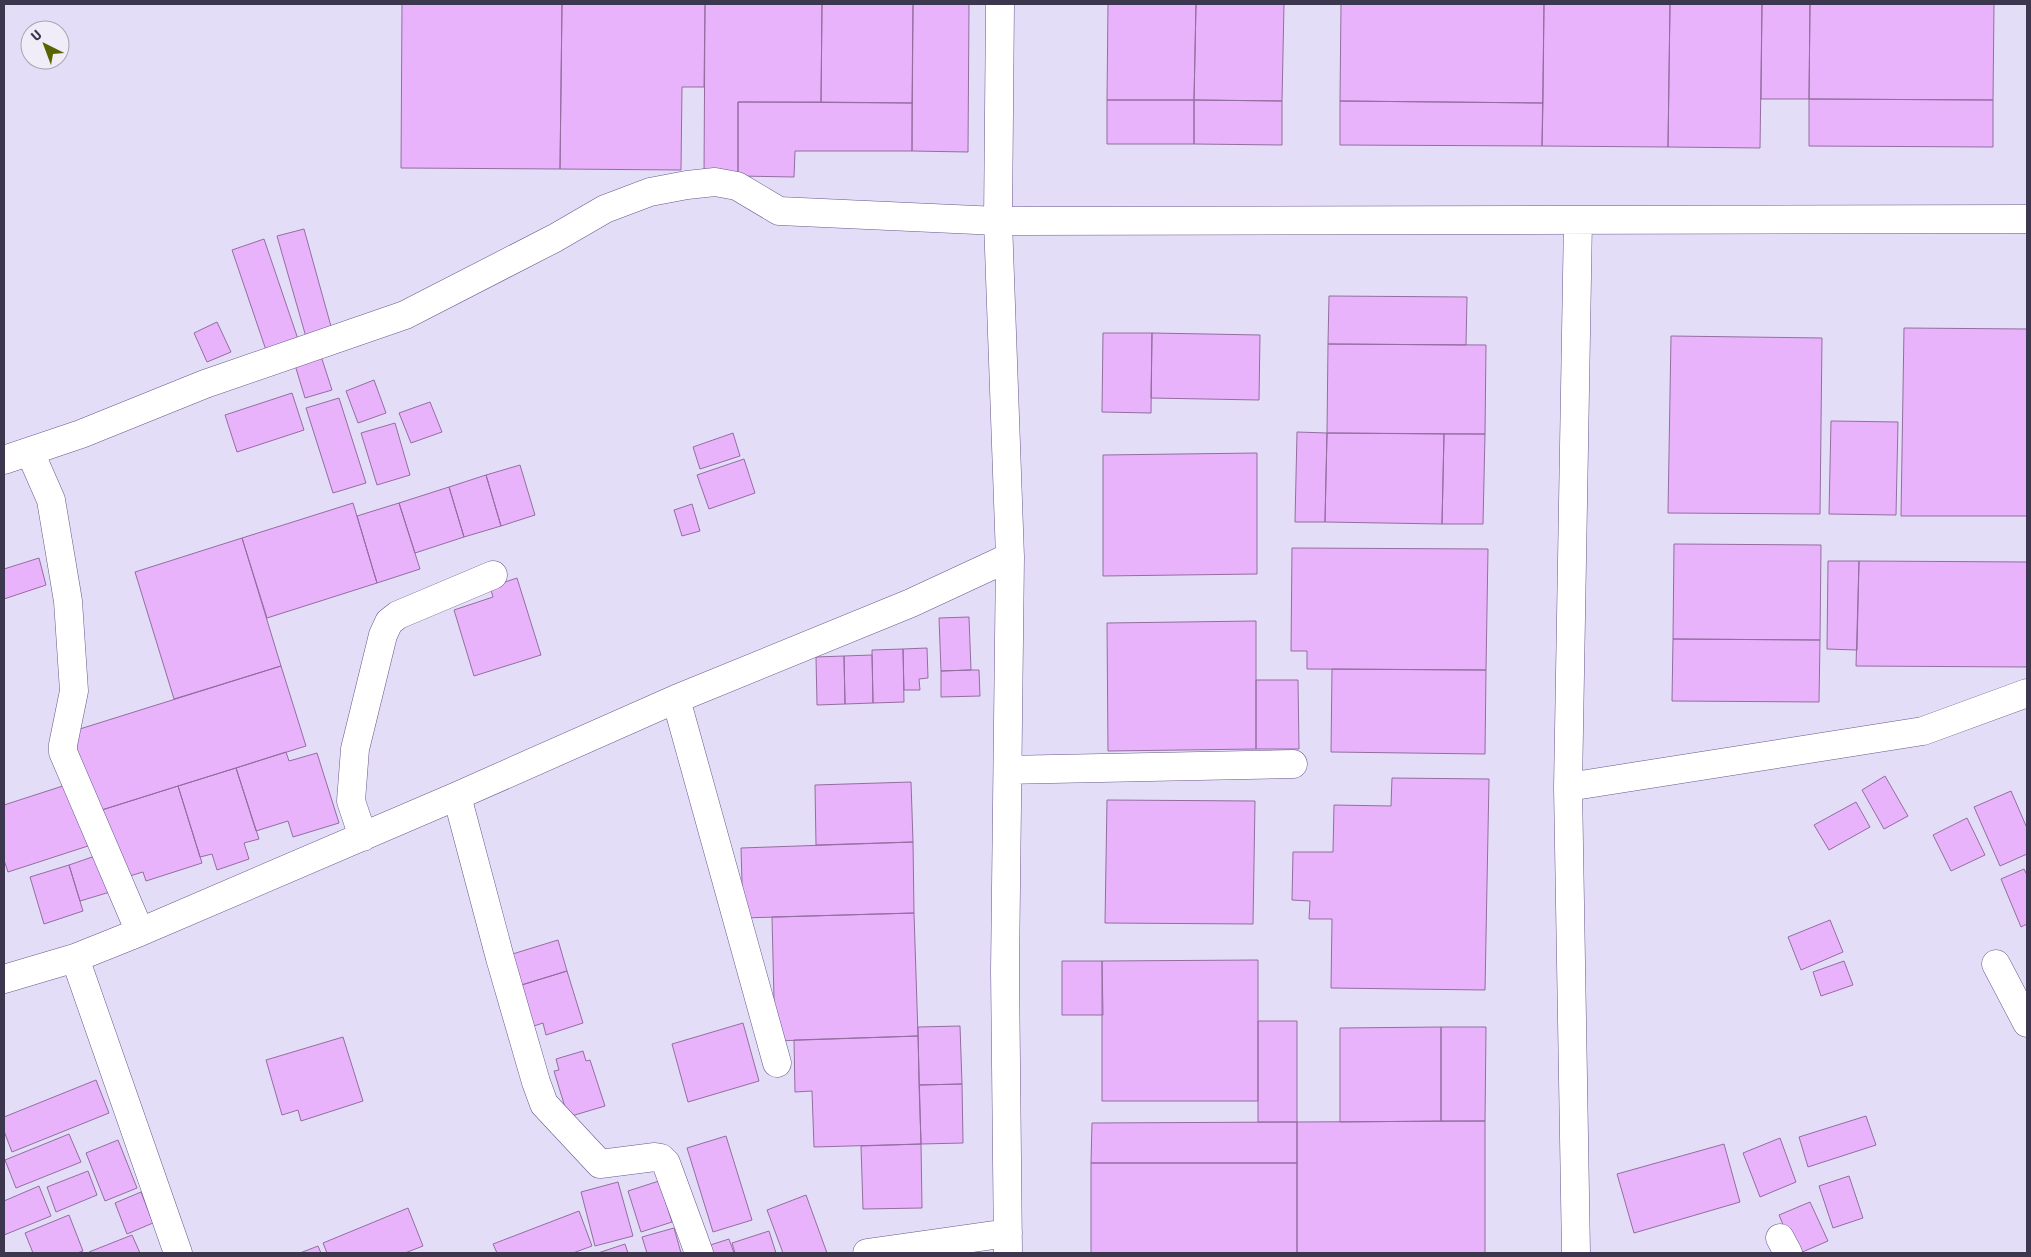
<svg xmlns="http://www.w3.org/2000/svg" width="2031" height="1257" viewBox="0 0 2031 1257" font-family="'Asap Condensed',sans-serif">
<rect width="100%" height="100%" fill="#e4ddf7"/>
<path fill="#e9b3fc" stroke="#936ea0" d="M402,4h160l-2,165 -159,-1z
M562,4h143l-1,83h-22l-1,83 -121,-1z
M705,4h117l-1,98h-83v74h-34z
M822,4h91l-1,99 -91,-1z
M913,4h56l-1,148 -56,-1z
M1108,4h88l-2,96h-87z
M1196,4h88l-2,97 -88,-1z
M1341,4h203l-1,99 -203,-2z
M1544,4h126l-2,143 -126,-1z
M1670,4h92l-2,144 -92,-1z
M1762,4h48l-1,95h-48z
M1810,4h184l-1,96 -184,-1z
M1809,99l184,1v47l-184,-1z
M1107,100h87v44h-87z
M1194,100l88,1v44l-88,-1z
M1340,101l203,2 -1,43 -202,-1z
M738,102l174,1v48h-117l-1,26 -56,-1z
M304,229l28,101 -26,7 -29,-101z
M264,239l36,106 -32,11 -36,-106z
M1329,296l138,1 -1,48 -138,-1z
M217,322l14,30 -24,10 -13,-29z
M1904,328l123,1v187h-126z
M1103,333h49l-1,80 -49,-1z
M1152,333l108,2 -1,65 -108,-2z
M1671,336l151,2 -2,176 -152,-1z
M1328,344l158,1 -1,89 -158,-1z
M321,356l11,34 -27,8 -10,-33z
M374,380l12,33 -28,10 -12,-32z
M292,393l12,37 -67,22 -12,-37z
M339,398l27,85 -33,10 -27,-85z
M430,402l12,30 -31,11 -12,-30z
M1831,421l67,1 -2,93 -67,-1z
M395,423l15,52 -33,10 -16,-52z
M1297,432l30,1 -2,89h-30z
M733,433l7,23 -40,13 -7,-22z
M1327,433l117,1 -2,90 -117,-2z
M1444,434h41l-2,90h-41z
M1257,453v121l-154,2v-121z
M744,459l11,34 -46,16 -12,-34z
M520,465l15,50 -34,11 -15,-51z
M486,475l15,51 -37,11 -15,-50z
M449,487l15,50 -49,16 -16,-50z
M353,503l24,80 -110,35 -25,-80z
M399,503l21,66 -43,14 -20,-67z
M692,504l8,27 -18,5 -8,-26z
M242,538l39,128 -107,33 -39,-127z
M1674,544l147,1 -1,95 -147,-1z
M1292,548l196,1 -2,121 -179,-1v-18h-16z
M39,558l7,27 -42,14v-30z
M1828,561h31l-2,89 -30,-1z
M1859,561l168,1v105l-171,-1z
M517,578l24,77 -67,21 -20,-66 39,-13 -3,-10z
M969,617l2,53 -30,1 -2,-53z
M1256,621v128l-148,2 -1,-128z
M1673,639l147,1 -1,62 -147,-1z
M927,648l1,30 -9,1 1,11h-16l-1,-41z
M903,649l1,53 -31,1 -1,-53z
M872,655l1,48 -28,1 -1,-48z
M844,656l1,48 -28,1 -1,-48z
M281,666l25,80 -214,67 -25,-80z
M1332,669l154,1 -1,84 -154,-2z
M971,670h8l1,26 -39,1v-26z
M1256,680h42l1,69h-43z
M286,752l3,9 28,-8 22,70 -46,14 -5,-16 -32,10 -20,-63z
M236,768l23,71 -15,4 5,16 -32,11 -5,-16 -12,3 -22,-71z
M1885,776l23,40 -24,13 -22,-39z
M1392,778l97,1 -4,211 -154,-2 1,-69h-23l1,-18 -18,-1 1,-48h40l1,-47 57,1z
M911,782l2,60 -97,3 -1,-60z
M72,783l19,62 -83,27 -4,-12v-55z
M178,786l24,77 -56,18 -3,-9 -20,6 -21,-68z
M2011,791l16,37v26l-27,12 -26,-59z
M1107,800l148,1 -2,123 -148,-1z
M1856,802l14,25 -41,23 -15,-25z
M1967,818l18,37 -34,16 -18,-36z
M913,842l1,71 -171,5 -2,-70z
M98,855l12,37 -30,9 -11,-36z
M69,865l14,46 -39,13 -14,-47z
M2024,869l3,6v49l-6,3 -20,-48z
M914,913l4,123 -143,5 -3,-124z
M1830,920l13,32 -42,18 -13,-33z
M558,940l9,31 -52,16 -9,-31z
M1258,960v141h-156v-140z
M1062,961h40l1,54h-41z
M1844,961l9,24 -32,11 -8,-24z
M567,971l16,52 -37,12 -3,-12 -15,5 -13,-41z
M1258,1021h39v101h-39z
M743,1023l16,58 -71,21 -16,-58z
M960,1026l2,58 -43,1 -1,-58z
M1441,1027v94l-101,1v-94z
M1441,1027h45l-1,94h-44z
M918,1036l3,108 -107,3 -2,-56 -17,1 -1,-52z
M343,1037l20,64 -62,20 -3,-11 -16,5 -16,-55z
M583,1051l3,10 4,-1 15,46 -37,11 -14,-46 5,-1 -3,-11z
M96,1080l13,33 -97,39 -8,-21v-14z
M962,1084l1,59 -42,1 -2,-59z
M1866,1116l10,29 -68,22 -9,-30z
M1485,1121v132h-188v-131z
M1297,1122v41h-206l1,-40z
M69,1134l12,28 -65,26 -11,-28z
M726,1136l26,84 -39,12 -26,-84z
M1780,1138l16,44 -36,15 -17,-44z
M118,1140l19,48 -32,13 -19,-48z
M921,1144l1,64 -59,1 -2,-63z
M1724,1144l16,58 -106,31 -17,-59z
M1091,1163h206v90h-206z
M88,1171l9,24 -41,17 -9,-25z
M1849,1176l14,42 -30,10 -14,-42z
M659,1181l13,41 -31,10 -13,-41z
M618,1182l15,54 -38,10 -14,-54z
M39,1186l12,30 -47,19v-34z
M141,1192l12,31 -26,11 -12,-31z
M806,1195l21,58h-44l-16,-43z
M1810,1202l18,39 -28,12h-5l-16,-38z
M408,1208l15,38 -18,7h-78l-4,-10z
M579,1211l13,35 -19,7h-76l-4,-9z
M69,1215l14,36 -6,2h-44l-8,-20z
M674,1228l7,25h-34l-5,-16z
M769,1231l7,22h-41l-3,-10z
M132,1235l8,18h-50l-1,-1z
M729,1239l5,14h-31l-2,-5z
M625,1244l3,9h-30z
M318,1246l3,7h-21z"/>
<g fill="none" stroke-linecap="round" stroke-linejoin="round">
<defs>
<path id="minor" d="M1000,4l-2,217 12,336 -5,413 3,283
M30,452l21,48 17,101 6,90 -11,54v7l77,180
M4,460l77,-26 124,-50 200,-69 150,-77 50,-29 45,-17 37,-7 28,-3 22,4 42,25 219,10 1029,-2
M676,699l101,364
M1008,770l285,-6
M1568,787l355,-56 104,-38
M457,796l43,162 36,124 8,22 56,60 55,-7 6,1 5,5 33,90
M363,837l-12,-36 4,-52 28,-114 6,-13 9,-7 95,-40
M75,958l103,295
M1996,964l31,59
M4,979l71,-21 65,-26 317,-136 219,-97 235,-96 99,-46
M1780,1238l8,15
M867,1253l141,-20
M1576,1253l-8,-466 10,-567"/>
</defs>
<use href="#minor" stroke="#68578d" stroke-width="29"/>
<use href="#minor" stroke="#fff" stroke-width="28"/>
</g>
<rect width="2031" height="1257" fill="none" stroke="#3d364f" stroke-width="10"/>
<g transform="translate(45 45) rotate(318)"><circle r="24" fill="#f0edf9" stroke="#a8a4b5"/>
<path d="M0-4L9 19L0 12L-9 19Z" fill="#586304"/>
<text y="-8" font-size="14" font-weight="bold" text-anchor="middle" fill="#3d364f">U</text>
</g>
</svg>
